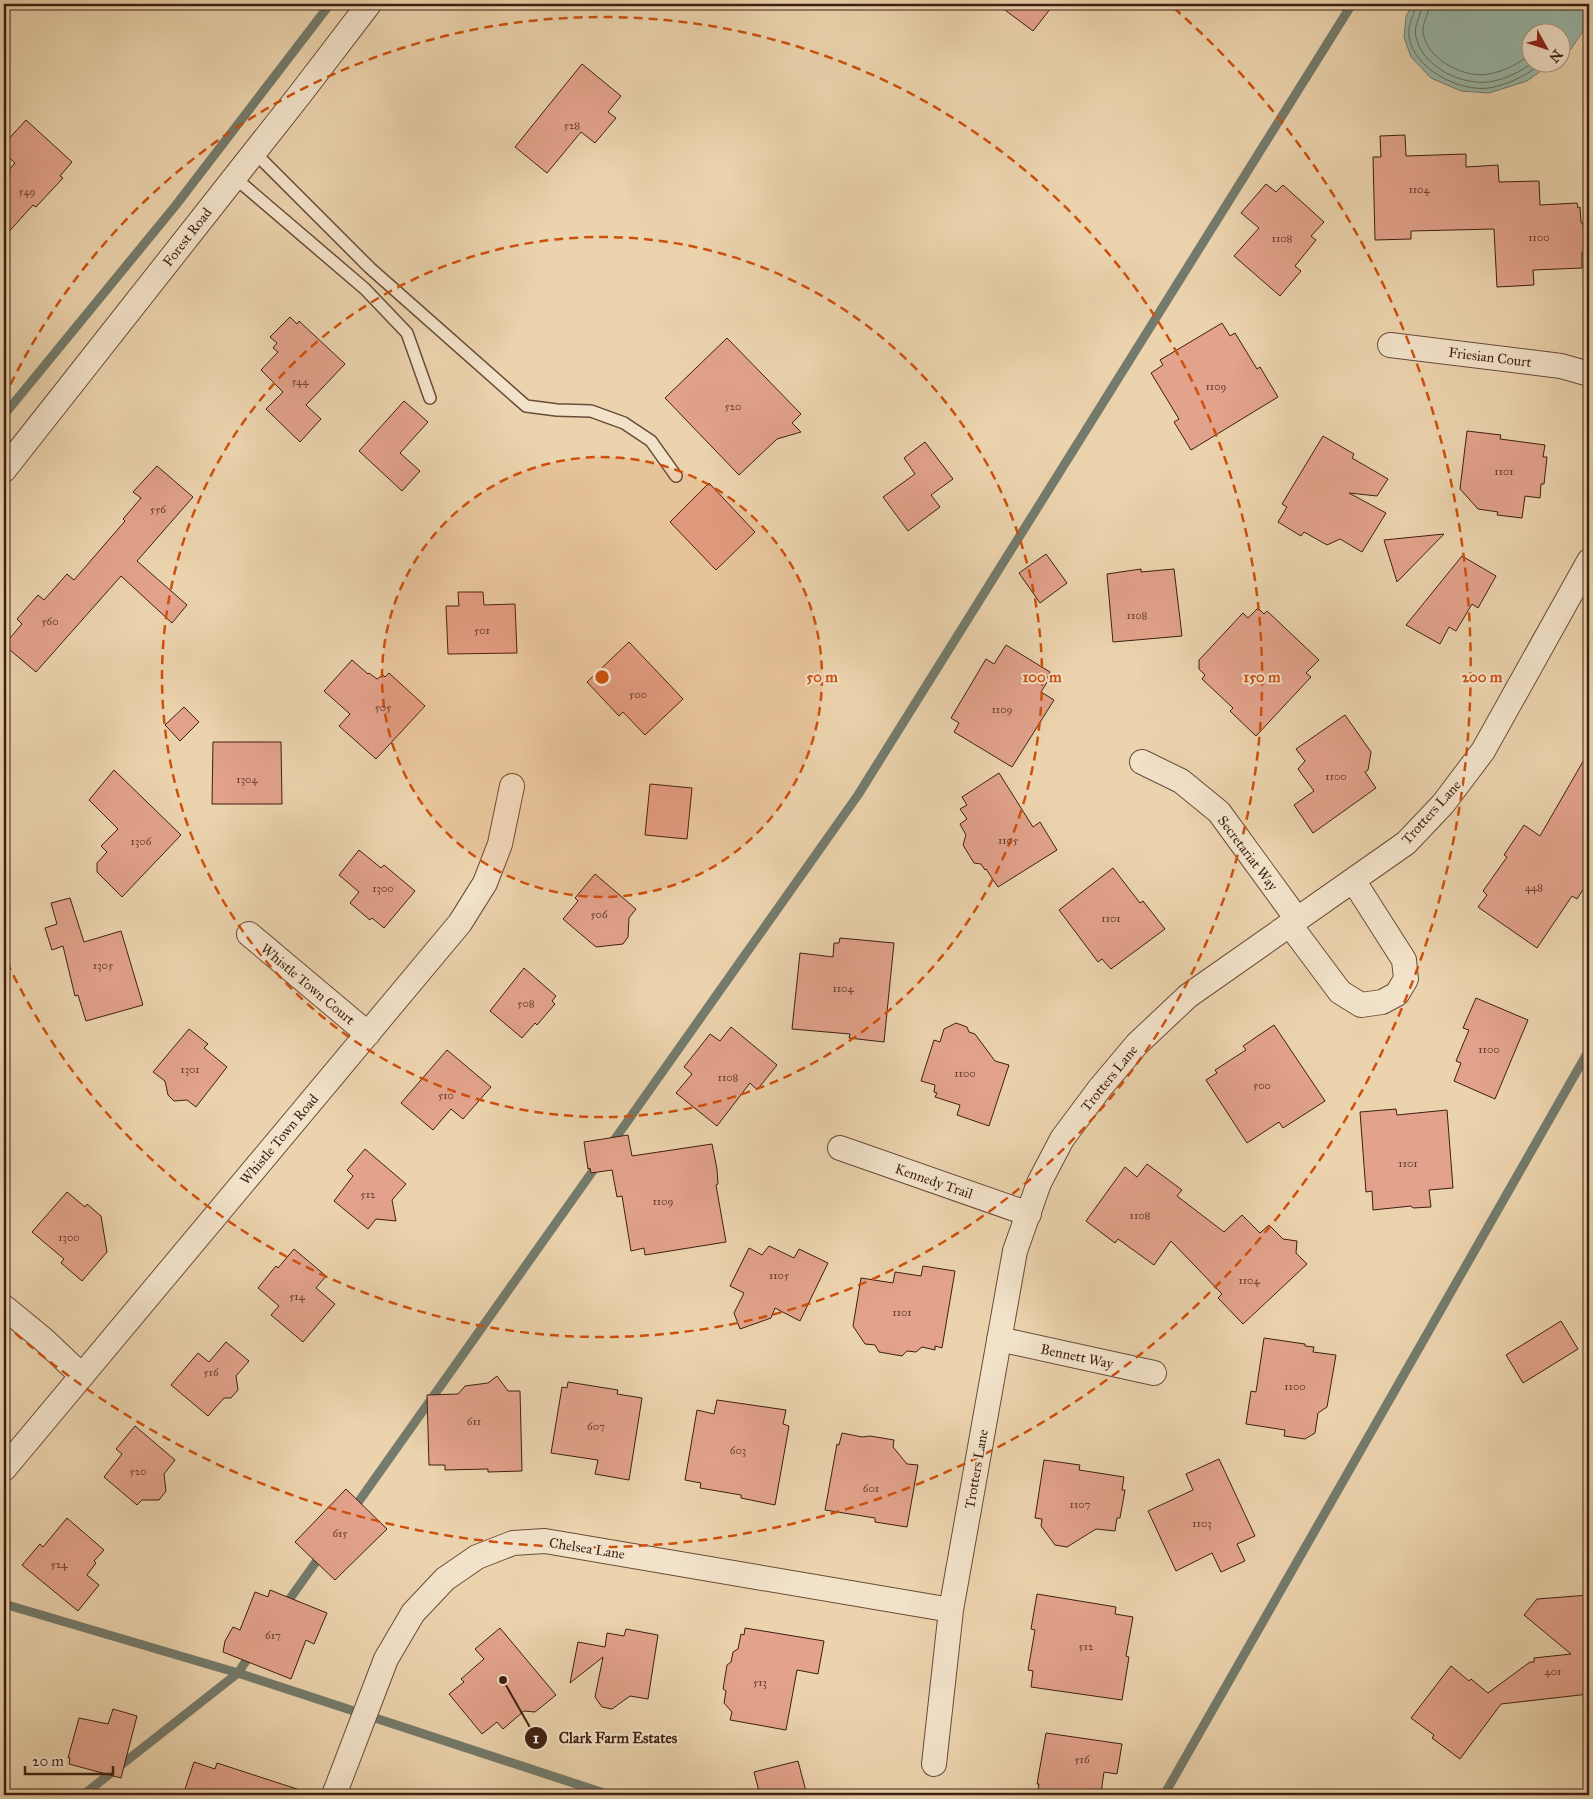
<svg xmlns="http://www.w3.org/2000/svg" width="1593" height="1799" viewBox="0 0 1593 1799" font-family="'IM FELL Great Primer',serif">
<rect width="100%" height="100%" fill="#ebd3ad"/>
<filter id="stains"><feTurbulence type="fractalNoise" baseFrequency=".004" numOctaves="4"/><feColorMatrix values="0 0 0 0 .2 0 0 0 0 .09 0 0 0 0 .02 0 0 0 .5 -.17"/></filter>
<radialGradient id="worn" r=".72"><stop offset=".6" stop-color="#630" stop-opacity="0"/><stop offset="1" stop-color="#630" stop-opacity=".3"/></radialGradient>
<path fill="#98b8a8" stroke="#747b6c" d="M1412,4h177v18l-18,27 -10,7 -1,-24h-30v30l22,1 -25,18 -38,12 -28,-2 -30,-13 -20,-21 -7,-20 2,-20z"/>
<g fill="none" stroke-linecap="round" stroke-linejoin="round">
<path stroke="#6b6c5c" stroke-width="1" d="M1416,4c-1,11 -9,20 -7,33 5,32 50,55 80,51 20,-3 39,-14 55,-26
M1422,4c0,11 -9,21 -6,33 6,29 44,48 72,45 16,-2 33,-10 45,-20
M1430,4c-1,11 -10,21 -6,33 6,23 41,42 65,37 15,-3 29,-10 41,-19"/>
<path stroke="#747b6c" stroke-width="9" d="M4,415l172,-210 154,-201
M610,1146l248,-351 494,-791
M352,1511l245,-346
M4,1604l234,69 372,122
M284,1607l39,-55
M83,1795l155,-122 14,-21
M1164,1795l425,-745"/>
</g>
<path fill="#e2a28b" stroke="#3e1f11" d="M997,4h57l-21,27z
M582,64l39,32 -13,16 8,6 -21,25 -14,-11 -34,41 -32,-26z
M26,120l46,42 -12,14 3,2 -27,29 -3,-2 -29,32v-61l11,-13 -11,-10v-9z
M1405,135l1,21 60,-2v13l32,-2 1,17 40,-1 1,24 37,-2 1,5 2,-1 1,16h2l2,29h-3v16l-49,2 1,15 -37,2 -3,-58 -83,2v8l-36,1 -2,-83h8l-1,-21z
M1266,184l10,8 7,-7 41,37 -13,14 5,4 -21,26 6,5 -21,25 -46,-40 25,-28 -18,-15z
M290,317l7,7 2,-3 46,43 -39,41 15,14 -21,23 -34,-33 17,-17 -22,-22 17,-18 -5,-4 4,-5 -7,-6z
M1222,323l8,13 5,-3 22,36 3,-2 18,30 -87,53 -17,-28 5,-3 -28,-46 12,-8 -3,-5z
M727,338l74,76 -9,9 9,9 -24,7 -38,36 -74,-77z
M404,401l24,21 -28,31 20,18 -18,20 -43,-40z
M1467,431l34,4 -1,4 45,6 -2,12h4l-3,27h-3l-1,14 -15,-2 -3,22 -25,-3 1,-3 -20,-3 -18,-20z
M1323,436l31,18 -2,4 36,21 -11,17 -28,-3 37,20 -24,39 -22,-13 -13,6 -23,-13 -3,4 -23,-14 9,-15 -5,-3z
M925,442l28,37 -22,16 9,12 -32,24 -25,-34 32,-23 -11,-16z
M157,466l36,31 -56,64 50,44 -15,18 -51,-47 -85,96 -32,-27 18,-21 -5,-5 21,-24 6,5 23,-26 7,6 51,-59 -2,-2 18,-21 -8,-6z
M709,483l46,49 -39,38 -46,-48z
M1444,534l-47,48 -13,-42z
M1046,554l21,29 -27,20 -21,-30z
M1462,556l34,20 -18,32 -6,-4 -16,27 -7,-4 -9,17 -34,-19z
M1141,569v3l33,-3 8,67 -69,6 -6,-68z
M458,592h25l1,13 31,-1 2,49 -69,1 -2,-48h13z
M1258,608l6,6 3,-3 52,49 -13,13 5,4 -55,59 -26,-25 3,-3 -31,-29 3,-4 -6,-6v-9l44,-47 5,5z
M629,642l54,57 -38,36 -22,-23 -4,4 -32,-34z
M1006,645l44,27 -3,5 2,2 -8,13 13,8 -42,67 -58,-35 5,-9 -8,-5 35,-59 8,5z
M352,660l16,14 1,-1 8,6 6,-4 2,2 4,-4 36,33 -49,53 -37,-33 11,-12 -26,-23z
M184,707l15,15 -19,19 -15,-16z
M1345,715l26,37 -3,18 -3,2 11,16 -63,45 -19,-28 20,-14 -16,-22 7,-8 -9,-12z
M213,742h68l1,62h-70z
M1589,751v129l-12,19 -5,-3 -35,52 -59,-41 9,-12 -4,-4 24,-34 -3,-2 20,-30 16,11z
M114,770l67,65 -59,62 -25,-25v-9l10,-11 -6,-6 17,-17 -29,-29z
M999,773l34,54 7,-5 17,28 -59,37 -12,-18 -1,1 -4,-6 -7,-1 -11,-18 3,-10 -6,-11 7,-5 -7,-10 7,-4 -5,-8z
M650,784l42,4 -5,51 -42,-4z
M359,850l22,18 3,-3 31,26 -31,37 -12,-10 -2,2 -20,-17 9,-11 -20,-17z
M1113,868l27,35 3,-2 22,28 -54,40 -9,-10 -4,3 -39,-52z
M595,874l41,35 -7,9 -1,19 -5,7 -27,3 -33,-28 15,-18 -3,-3z
M70,898l14,44 37,-11 22,74 -57,16 -8,-26 -3,1 -12,-50 -11,4 -7,-22 12,-4 -6,-21z
M840,938l54,5 -10,99 -35,-4 1,-4 -58,-5 8,-76 33,4 1,-14h5z
M524,968l32,28 -4,5 3,3 -18,21 -2,-2 -13,15 -32,-27z
M1476,998l52,22 -33,79 -41,-18 7,-18 -5,-2 13,-31 -6,-2z
M956,1023l11,4 2,5 6,2 20,27 14,4 -20,61 -32,-11 3,-10 -25,-8 2,-4 -3,-1 1,-7 -14,-4 13,-41 6,2 4,-13z
M1274,1025l51,76 -42,27 -4,-6 -32,21 -41,-63 11,-7 -2,-3 31,-20 -3,-4z
M731,1027l46,38 -20,25 -7,-7 -33,43 -41,-33 16,-19 -8,-7 26,-33 10,7z
M189,1029l19,15 -4,4 23,19 -31,40 -9,-7 -13,1 -6,-6 -3,-14 -12,-9z
M447,1050l44,37 -28,32 -12,-10 -18,21 -32,-27z
M1396,1109l1,6 50,-5 6,78 -24,2 2,17 -18,1 -2,-2 -38,4 -1,-19 -6,1 -6,-80z
M628,1135l4,21 80,-12 5,25 1,15 -2,1 10,57 -81,13 -1,-7 -13,3 -9,-55 -5,1 -5,-27 -21,3 -1,-5 -2,1 -4,-27z
M365,1149l41,35 -14,16 4,21 -20,-2 -8,10 -34,-28 19,-25 -6,-6z
M1147,1164l35,26 -5,6 47,36 18,-17 18,18 9,-8 14,14 14,2 -1,12 11,11 -64,60 -25,-26 4,-4 -51,-53 -17,24 -36,-26 -3,4 -29,-22 39,-54 12,10z
M67,1192l18,15 2,-3 14,12 6,36 -25,29 -21,-18 3,-4 -32,-27z
M769,1246l25,12 5,-9 29,14 -28,58 -25,-13 -4,10 -31,11 -6,-16 10,-20 -14,-7 19,-38 13,7z
M294,1249l32,27 -10,12 19,16 -32,38 -32,-27 8,-9 -21,-18 18,-22 2,2z
M923,1266l32,5 -13,77 -7,-2v4l-13,-3 -6,5 -9,-1 -5,5 -23,-4 -4,-7 -10,-1 -12,-18 8,-48 32,5 2,-11 26,4z
M1561,1321l17,28 -55,34 -17,-28z
M1264,1338l41,6v2l9,1 -1,5 23,3 -9,52 -9,6 -3,20 -10,6 -21,-3 1,-6 -39,-6 5,-33 5,1z
M226,1342l23,19 -13,15 2,14 -7,8h-7l-16,18 -37,-31 27,-32 11,9z
M497,1376l11,15h12l2,80 -34,1v-3l-43,1v-5h-16l-2,-70 31,-1 7,-8 23,-3z
M568,1382l50,8 -1,4 25,4 -13,82 -34,-6 3,-14 -47,-7 11,-66 5,1z
M717,1400l69,10 -3,14 6,2 -14,79 -34,-7v-3l-41,-7 1,-5 -16,-3 12,-70 17,4z
M135,1426l40,34 -11,14 2,17 -7,9h-17l-5,5 -33,-28 18,-23 -6,-5z
M842,1433l20,4 8,-1 24,4 -1,7 14,17 11,1 -11,62 -32,-5v-4l-50,-8 12,-66 2,1z
M1219,1459l36,77 -18,8 8,17 -24,11 -9,-19 -36,18 -28,-60 45,-21 -7,-16z
M1044,1460l36,5 -1,5 45,7 -2,13h3l-5,28h-3l-2,13 -19,-2 -29,18 -12,-2 -14,-19 1,-7 -7,-1z
M346,1489l41,40 -52,51 -40,-38z
M67,1518l37,32 -10,11 2,2 -9,12 12,10 -21,26 -56,-46 18,-21 3,3z
M270,1590l57,23 -13,31 -8,-4 -15,39 -68,-27 2,-11 8,-14 7,3 15,-38 13,5z
M1037,1594l79,13 -1,7 18,3 -7,39 3,1 -7,43 -91,-13 2,-16 -5,-1 7,-40 -4,-1z
M1589,1595v99l-88,10 -41,55 -28,-21 2,-3 -23,-17 40,-52 18,15 2,-2 17,14 42,-31h4v-4l37,-4 -47,-39 13,-16z
M500,1628l56,67 -21,17 -11,-1 -21,18 -6,-7 -15,12 -33,-40 15,-12 -3,-3 23,-20 -9,-10z
M745,1628l79,13 -6,33 -21,-4 -11,60 -56,-10 2,-8 -8,-9 2,-12 -3,-2 4,-24 4,-3 2,-10 5,-3 3,-15 3,1z
M626,1629l32,6 -10,64 -18,-3 -18,13 -10,-2 -7,-10 8,-40 -33,26 8,-41 27,5 2,-14 17,3z
M113,1709l24,7 -16,62 -52,-14 1,-6h-2l11,-40 29,6z
M1046,1733l76,11 -5,30 -13,-2 -3,21 -7,-1 -1,3h-56l2,-11h-2z
M798,1761l9,34h-47l-6,-23z
M194,1762l21,7 2,-6 83,27v5h-117z"/>
<g fill="none" stroke-linecap="round" stroke-linejoin="round">
<defs>
<path id="lane" d="M254,152l116,116 156,138 31,4 34,1 33,12 27,18 25,35
M234,177l131,112 42,44 23,65"/>
<path id="street" d="M1390,345l171,21 28,8
M4,470l297,-377 68,-89
M1142,762l39,19 38,31 78,107
M1290,925l50,67 21,13 21,-3 15,-8 9,-15 -2,-19 -51,-80
M249,934l119,100
M840,1148l189,66
M4,1307l39,32 39,37
M999,1339l155,34
M4,1469l456,-546 25,-40 15,-39 12,-58
M934,1764l17,-154 64,-359 24,-68 23,-44 38,-51 37,-44 51,-48 218,-153 37,-39 40,-53 106,-190
M334,1795l52,-136 27,-46 32,-34 32,-22 36,-14 32,-2 406,69"/>
</defs>
<use href="#lane" stroke="#694c38" stroke-width="14"/>
<use href="#street" stroke="#694c38" stroke-width="26"/>
<use href="#lane" stroke="#f2e2ca" stroke-width="11"/>
<use href="#street" stroke="#f2e2ca" stroke-width="24"/>
</g>
<circle cx="602" cy="677" r="220" fill="#ce500d" fill-opacity=".12"/>
<g fill="none" stroke="#ce500d" stroke-width="2.5" stroke-dasharray="9 6">
<circle cx="602" cy="677" r="220"/>
<circle cx="602" cy="677" r="440"/>
<path d="M4 398A660 660 0 1 1 4 956"/>
<path d="M1174 8A880 880 0 1 1 7 1326"/>
</g>
<g text-anchor="middle" stroke-width="4" stroke-linejoin="round" paint-order="stroke">
<g font-size="11" fill="#674030">
<text x="572" y="129">528</text>
<text x="1419" y="193">1104</text>
<text x="27" y="195">549</text>
<text x="1539" y="241">1100</text>
<text x="1282" y="242">1108</text>
<text x="300" y="385">544</text>
<text x="1216" y="390">1109</text>
<text x="733" y="410">520</text>
<text x="1504" y="475">1101</text>
<text x="158" y="513">556</text>
<text x="1137" y="619">1108</text>
<text x="50" y="625">560</text>
<text x="482" y="634">501</text>
<text x="638" y="698">500</text>
<text x="383" y="711">505</text>
<text x="1002" y="713">1109</text>
<text x="1336" y="780">1100</text>
<text x="247" y="783">1304</text>
<text x="1008" y="844">1105</text>
<text x="141" y="845">1306</text>
<text x="1534" y="891">448</text>
<text x="383" y="892">1300</text>
<text x="599" y="918">506</text>
<text x="1111" y="922">1101</text>
<text x="103" y="969">1305</text>
<text x="843" y="992">1104</text>
<text x="526" y="1007">508</text>
<text x="1489" y="1053">1100</text>
<text x="190" y="1073">1301</text>
<text x="965" y="1077">1100</text>
<text x="728" y="1081">1108</text>
<text x="1262" y="1089">500</text>
<text x="446" y="1099">510</text>
<text x="1408" y="1167">1101</text>
<text x="368" y="1198">512</text>
<text x="663" y="1205">1109</text>
<text x="1140" y="1219">1108</text>
<text x="69" y="1241">1300</text>
<text x="779" y="1279">1105</text>
<text x="1249" y="1284">1104</text>
<text x="297" y="1300">514</text>
<text x="902" y="1316">1101</text>
<text x="211" y="1376">516</text>
<text x="1295" y="1390">1100</text>
<text x="474" y="1425">611</text>
<text x="596" y="1430">607</text>
<text x="738" y="1454">603</text>
<text x="138" y="1475">520</text>
<text x="871" y="1492">601</text>
<text x="1080" y="1508">1107</text>
<text x="1202" y="1527">1103</text>
<text x="340" y="1537">615</text>
<text x="59" y="1568">524</text>
<text x="273" y="1639">617</text>
<text x="1086" y="1650">512</text>
<text x="1553" y="1675">401</text>
<text x="760" y="1686">513</text>
<text x="1082" y="1763">516</text>
</g>
<g font-size="14" fill="#3e1f11" stroke="#f2e2ca">
<text transform="translate(187 237) rotate(-52)" y="5">Forest Road</text>
<text transform="translate(1490 357) rotate(7)" y="5">Friesian Court</text>
<text transform="translate(1431 812) rotate(-48)" y="5">Trotters Lane</text>
<text transform="translate(1248 853) rotate(53)" y="5">Secretariat Way</text>
<text transform="translate(308 984) rotate(40)" y="5">Whistle Town Court</text>
<text transform="translate(1109 1078) rotate(-51)" y="5">Trotters Lane</text>
<text transform="translate(279 1139) rotate(-50)" y="5">Whistle Town Road</text>
<text transform="translate(934 1181) rotate(19)" y="5">Kennedy Trail</text>
<text transform="translate(1077 1356) rotate(12)" y="5">Bennett Way</text>
<text transform="translate(976 1469) rotate(-80)" y="5">Trotters Lane</text>
<text transform="translate(587 1548) rotate(9)" y="5">Chelsea Lane</text>
</g>
</g>
<circle cx="602" cy="677" r="8" fill="#ce500d" stroke="#f2e2ca" stroke-width="2.5"/>
<g font-size="15" text-anchor="middle" font-weight="bold" fill="#ce500d" stroke="#f2e2ca" stroke-width="4" stroke-linejoin="round" paint-order="stroke">
<text x="822" y="682">50 m</text>
<text x="1042" y="682">100 m</text>
<text x="1262" y="682">150 m</text>
<text x="1482" y="682">200 m</text>
</g>
<path fill="none" stroke="#3e1f11" stroke-width="2" d="M503 1680L536 1738"/>
<g fill="#3e1f11" stroke="#f2e2ca" stroke-width="2">
<circle cx="503" cy="1680" r="5"/>
<circle cx="536" cy="1738" r="12"/>
</g>
<g font-size="15" text-anchor="middle" font-weight="bold" fill="#fff">
<text x="536" y="1743">1</text>
</g>
<g font-size="15" text-anchor="middle" font-weight="bold" fill="#3e1f11" stroke="#f2e2ca" stroke-width="4" stroke-linejoin="round" paint-order="stroke">
<text x="618" y="1743">Clark Farm Estates</text>
</g>
<rect width="1593" height="1799" fill="none" stroke="#ebd3ad" stroke-width="20"/>
<rect x="5" y="5" width="1583" height="1789" fill="none" stroke="#3e1f11" stroke-width="2.5"/>
<rect x="10" y="10" width="1573" height="1779" fill="none" stroke="#3e1f11"/>
<g transform="translate(1546 48) rotate(130)"><circle r="24" fill="#f2e2ca" stroke="#aa9480"/>
<path d="M0-4L9 19L0 12L-9 19Z" fill="#8f2418"/>
<text y="-8" font-size="14" font-weight="bold" text-anchor="middle" fill="#3e1f11">N</text>
</g>
<path d="M25 1766v8h88v-8" fill="none" stroke="#3e1f11" stroke-width="2.5"/>
<text x="32" y="1766" font-size="15" fill="#3e1f11" stroke="#f2e2ca" stroke-width="4" paint-order="stroke">20 m</text>
<rect width="100%" height="100%" filter="url(#stains)"/>
<rect width="100%" height="100%" fill="url(#worn)"/>
</svg>
